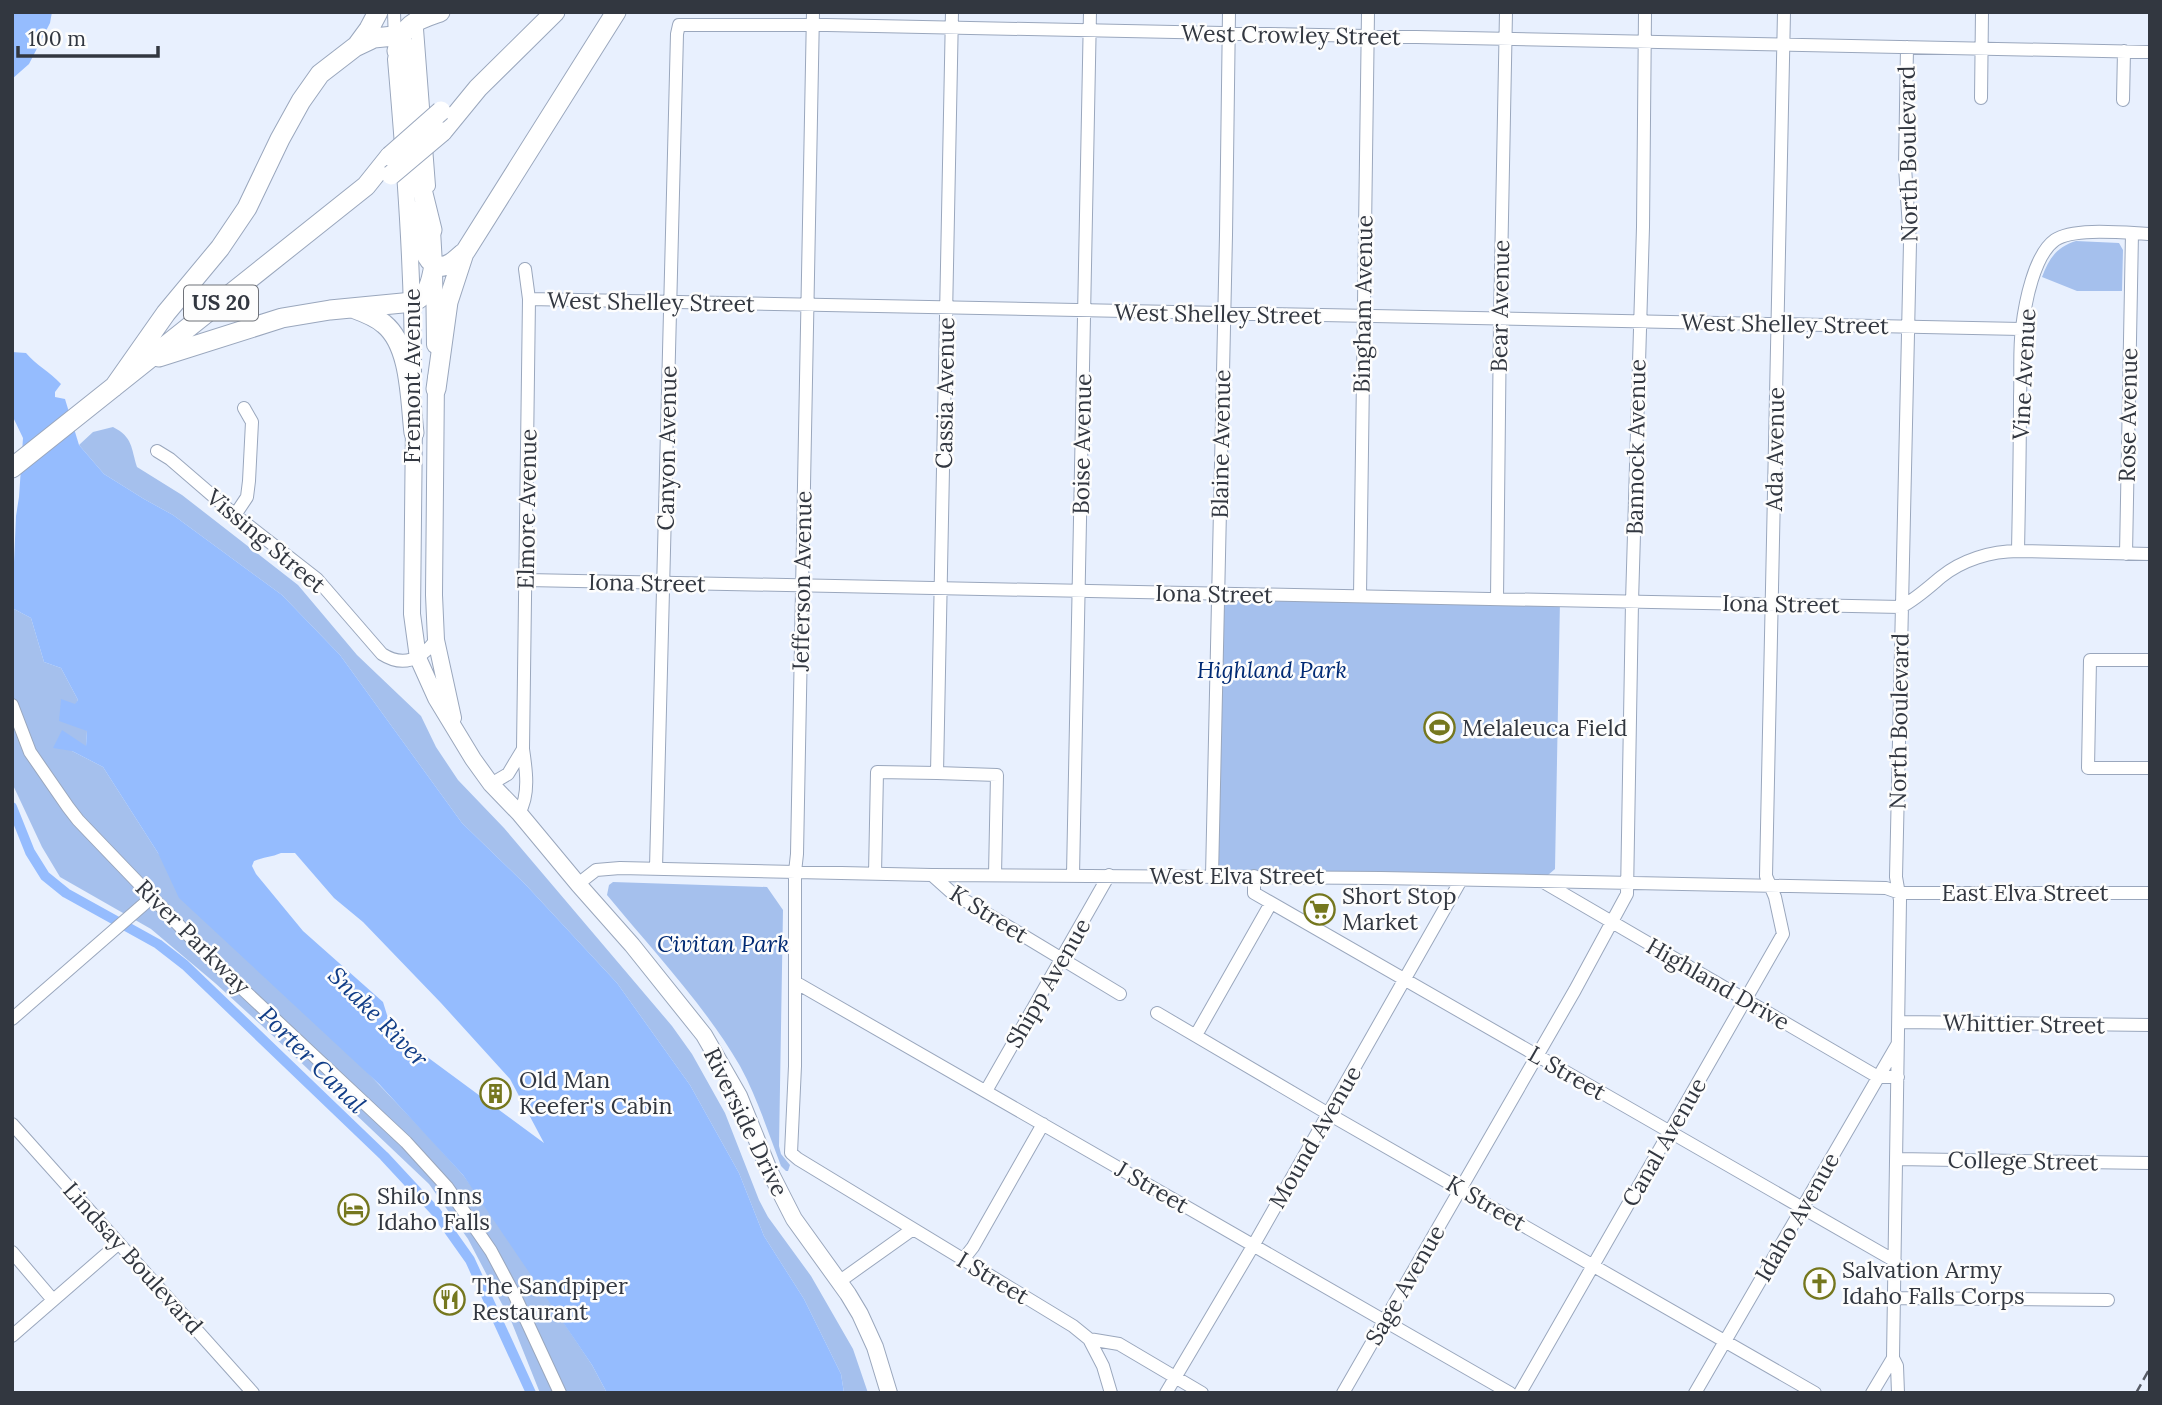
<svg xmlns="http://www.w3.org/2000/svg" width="2162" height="1405" viewBox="0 0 2162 1405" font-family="Lora,serif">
<rect width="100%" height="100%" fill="#e8f0fe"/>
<path fill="#a5c0ed" d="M2076,241l43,2 4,7 -1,41h-45l-35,-14c7,-18 14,-30 34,-36z
M113,427c20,10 18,21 24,40l45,28 116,90 59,70 64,61 15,31 22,33 46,48 168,198 20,28 33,59 34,87 9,17 43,59 42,73 15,44h-24l-3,-19 -37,-75 -40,-63 -25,-63 -49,-88 -73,-102 -91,-98 -64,-62 -122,-168 -58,-60 -109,-80 -29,-16 -40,-25 -25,-29 14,-13z
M1217,594l343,6 -5,269 -14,12 -329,-5z
M12,608l19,10 13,44 17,6 17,32 -2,4 11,27 -1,16 -14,4 31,16 55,86 270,283 35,39 23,31 106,159 15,28h-67l-28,-70 -44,-84 -39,-55 -158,-150 -56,-51 -64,-54 -91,-52 -18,-30 -30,-64z
M613,882l154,5 16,23 -4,236 2,8 9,11 -2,6h-2l-5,-5c-13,-34 -24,-69 -41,-100 -36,-62 -88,-116 -133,-171l2,-10z"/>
<path fill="#95bcfe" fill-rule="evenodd" d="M12,12h40l-2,11 -21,41 -17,15z
M12,352l14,1c10,12 24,19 35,31l-6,8v5l10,2 14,46 25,29 40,25 29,16 109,80 58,60 122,168 64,62 91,98 73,102 49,88 25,63 40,63 37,75 3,19h-237l-15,-28 -129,-190 -84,-91 -200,-186 -21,-45 -55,-86 -31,-16 -19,-3 9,-18 24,16 1,-15 -28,-10 2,-22 14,5 3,-4 -17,-32 -17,-6 -13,-44 -19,-10 4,-92 3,-19 4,-59 -11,-23zM281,853h14l39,45 29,24 78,81 69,76 34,64 -152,-112 -9,-29 -80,-71 -47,-57 -4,-8 2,-5c9,-4 18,-4 27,-8z"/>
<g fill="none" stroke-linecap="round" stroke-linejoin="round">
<path stroke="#95bcfe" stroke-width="10" d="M12,807l18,45 15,24 21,17 92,51 27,21 199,191 52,56 34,48 61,133"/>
<defs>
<path id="minor" d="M394,12l1,31
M813,12l-16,842 -2,18v194l-4,87 7,6 275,167 16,13 30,5 83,49
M416,16l13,170
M1981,98l1,-86
M2123,100l1,-49
M529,299l1492,30
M157,451l13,8 65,56 82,64 65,75c22,14 39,5 54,-14
M235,515l12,-18 2,-16 3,-59 -8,-14
M2018,551c1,-51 2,-103 2,-154 1,-23 -1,-47 2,-69 3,-25 12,-73 33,-88 18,-13 72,-7 95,-6
M2126,554l6,-321
M527,580l1374,27c15,-8 27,-19 40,-30 21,-17 50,-26 77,-26l132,3
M1360,596l8,-584
M1497,599l3,-279 6,-308
M2150,660h-60l-2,108h62
M12,705l18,47 38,55 10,13 139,145 189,177 41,45 44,64 24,45 45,97
M937,773l60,2 -2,100
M491,784l17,-10 15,-25
M519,813c11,-18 7,-44 4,-64l6,-450 -4,-30
M656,868l21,-834 2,-9h148l1323,27
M875,874l2,-102 60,1 15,-761
M932,875l19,17 169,102
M1073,875l17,-863
M1212,876l14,-641 3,-223
M1254,876v17l641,368
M1545,883l333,194h20
M578,884l18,-14 24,-2 312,7 449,3 505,10 14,5h250
M795,982l715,411
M1157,1013l170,100 488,280
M12,1019l139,-121
M1899,1022l251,3
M1196,1035l75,-132
M986,1091l123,-216
M12,1124l241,269
M1897,1159l253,4
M12,1252l41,48
M962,1261l11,-14 70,-123
M840,1281l73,-52
M1894,1298l214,2
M12,1336l107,-93
M1089,1339l14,27 8,27
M1166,1393l87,-147 208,-366
M1343,1393l232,-403 52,-96 5,-292 11,-375 2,-215
M1520,1393l263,-459 -8,-37 -9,-21 18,-864
M1695,1393l202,-348
M1872,1393l21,-35
M1898,1393l-1,-27 -4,-8 7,-458 -4,-23 14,-634 -5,-76 2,-120"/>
<path id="major" d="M396,59c9,105 17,210 17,316
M432,230l2,35 1,80
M436,378l-2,217 2,45 17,78
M414,422l-2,192 6,44 18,40 37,61 18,25 28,29 59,71 54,61 72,90 35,61 30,74 25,49 54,75 12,20 15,33 14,46"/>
<path id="highway" d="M358,44l11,-15 9,-17
M397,51c5,-27 20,-31 43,-39
M442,132l36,-44 77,-76
M416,211c2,16 7,69 35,52 5,-3 9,-8 14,-11l151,-240
M355,309c11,4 21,8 29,15 27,22 26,76 30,109
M159,357l123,-39 48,-8 83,-8c16,-7 18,-20 21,-37
M114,387l52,-74 54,-65 27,-40 33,-69 21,-38 19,-27 35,-27 19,-9 20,-2 4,1 7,9 3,8 3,59 7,60 14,57
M436,389l12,-87 16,-49
M12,468l354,-282 24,-30"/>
</defs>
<use href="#minor" stroke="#9aa7bd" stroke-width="14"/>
<use href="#major" stroke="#9aa7bd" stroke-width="18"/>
<use href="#highway" stroke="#9aa7bd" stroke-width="21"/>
<use href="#minor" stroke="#fff" stroke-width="12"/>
<use href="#major" stroke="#fff" stroke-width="16"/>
<use href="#highway" stroke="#fff" stroke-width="19"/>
<path stroke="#575c67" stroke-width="2.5" stroke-dasharray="10 5" stroke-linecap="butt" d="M2136,1393l14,-25"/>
<defs>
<path id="highway-bridge" d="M390,156l51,-45
M391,175l51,-43"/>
</defs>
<use href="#highway-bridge" stroke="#9aa7bd" stroke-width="21" stroke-linecap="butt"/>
<use href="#highway-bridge" stroke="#fff" stroke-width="19"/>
</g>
<defs>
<symbol id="stadium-ring" viewBox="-11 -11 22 22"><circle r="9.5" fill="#fdfdfd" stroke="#75771e" stroke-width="1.5"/><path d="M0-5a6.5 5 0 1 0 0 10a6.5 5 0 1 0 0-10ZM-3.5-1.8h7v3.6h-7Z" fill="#75771e"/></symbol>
<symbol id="supermarket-ring" viewBox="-11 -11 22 22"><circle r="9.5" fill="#fdfdfd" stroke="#75771e" stroke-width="1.5"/><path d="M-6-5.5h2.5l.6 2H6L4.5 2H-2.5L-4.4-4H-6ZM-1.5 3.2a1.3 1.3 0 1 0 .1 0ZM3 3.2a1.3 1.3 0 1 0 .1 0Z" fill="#75771e"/></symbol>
<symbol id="building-ring" viewBox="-11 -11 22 22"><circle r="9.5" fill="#fdfdfd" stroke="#75771e" stroke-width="1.5"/><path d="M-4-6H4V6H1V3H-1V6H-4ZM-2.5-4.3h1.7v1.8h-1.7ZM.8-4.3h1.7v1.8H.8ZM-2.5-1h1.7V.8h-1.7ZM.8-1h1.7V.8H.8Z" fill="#75771e"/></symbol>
<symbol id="hotel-ring" viewBox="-11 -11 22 22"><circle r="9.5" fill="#fdfdfd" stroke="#75771e" stroke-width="1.5"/><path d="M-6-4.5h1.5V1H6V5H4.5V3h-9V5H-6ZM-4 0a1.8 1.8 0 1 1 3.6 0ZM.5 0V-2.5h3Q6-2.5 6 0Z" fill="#75771e"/></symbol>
<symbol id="church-ring" viewBox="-11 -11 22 22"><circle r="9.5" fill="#fdfdfd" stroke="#75771e" stroke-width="1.5"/><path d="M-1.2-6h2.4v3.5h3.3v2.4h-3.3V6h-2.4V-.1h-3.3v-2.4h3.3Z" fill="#75771e"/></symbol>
<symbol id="restaurant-ring" viewBox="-11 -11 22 22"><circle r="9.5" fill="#fdfdfd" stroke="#75771e" stroke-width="1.5"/><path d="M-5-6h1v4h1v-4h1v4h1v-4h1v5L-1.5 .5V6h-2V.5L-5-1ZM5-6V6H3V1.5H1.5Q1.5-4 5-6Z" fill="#75771e"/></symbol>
</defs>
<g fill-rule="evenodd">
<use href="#stadium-ring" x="1422" y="710" width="35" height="35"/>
<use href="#supermarket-ring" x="1302" y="892" width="35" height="35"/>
<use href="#building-ring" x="478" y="1076" width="35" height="35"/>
<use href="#hotel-ring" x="336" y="1192" width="35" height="35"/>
<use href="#church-ring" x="1802" y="1266" width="35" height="35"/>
<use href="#restaurant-ring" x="432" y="1282" width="35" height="35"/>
</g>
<g text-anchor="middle" stroke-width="5" stroke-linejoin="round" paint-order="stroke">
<rect fill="#fdfdfd" stroke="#6f7279" stroke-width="2" x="184" y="285.5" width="74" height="35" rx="5"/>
<g font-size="21" font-weight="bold" fill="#323740">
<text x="221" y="310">US 20</text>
</g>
<g font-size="23" fill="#323740" stroke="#fdfdfd">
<text transform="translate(1291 35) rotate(1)" y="8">West Crowley Street</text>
<text transform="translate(1908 154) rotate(-91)" y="8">North Boulevard</text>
<text transform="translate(651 302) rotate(1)" y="8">West Shelley Street</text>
<text transform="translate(1363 304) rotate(-89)" y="8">Bingham Avenue</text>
<text transform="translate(1500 306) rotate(-89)" y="8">Bear Avenue</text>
<text transform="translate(1218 314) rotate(1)" y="8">West Shelley Street</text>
<text transform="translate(1785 324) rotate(1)" y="8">West Shelley Street</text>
<text transform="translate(2024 374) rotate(-87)" y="8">Vine Avenue</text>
<text transform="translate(412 376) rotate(-90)" y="8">Fremont Avenue</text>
<text transform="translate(945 393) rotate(-89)" y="8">Cassia Avenue</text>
<text transform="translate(2128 415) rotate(-89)" y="8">Rose Avenue</text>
<text transform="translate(1082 444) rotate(-89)" y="8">Boise Avenue</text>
<text transform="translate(1221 444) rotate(-89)" y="8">Blaine Avenue</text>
<text transform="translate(1636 447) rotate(-89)" y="8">Bannock Avenue</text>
<text transform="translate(667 448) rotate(-89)" y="8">Canyon Avenue</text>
<text transform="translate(1775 449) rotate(-89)" y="8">Ada Avenue</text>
<text transform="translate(527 509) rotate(-89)" y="8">Elmore Avenue</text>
<text transform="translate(266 541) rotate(40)" y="8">Vissing Street</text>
<text transform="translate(802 581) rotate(-89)" y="8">Jefferson Avenue</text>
<text transform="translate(647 583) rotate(1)" y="8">Iona Street</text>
<text transform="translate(1214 594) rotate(1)" y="8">Iona Street</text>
<text transform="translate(1781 604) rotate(1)" y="8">Iona Street</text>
<text transform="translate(1899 721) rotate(-89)" y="8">North Boulevard</text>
<text x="1237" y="884">West Elva Street</text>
<text x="2025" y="901">East Elva Street</text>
<text transform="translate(989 914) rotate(32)" y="8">K Street</text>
<text transform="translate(193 937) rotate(45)" y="8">River Parkway</text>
<text transform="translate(1048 983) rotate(-60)" y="8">Shipp Avenue</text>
<text transform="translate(1718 984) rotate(30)" y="8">Highland Drive</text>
<text transform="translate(2024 1024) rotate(1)" y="8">Whittier Street</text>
<text transform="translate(1567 1073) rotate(30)" y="8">L Street</text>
<text transform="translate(746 1122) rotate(64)" y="8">Riverside Drive</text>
<text transform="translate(1315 1137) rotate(-60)" y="8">Mound Avenue</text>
<text transform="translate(1664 1142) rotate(-60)" y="8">Canal Avenue</text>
<text transform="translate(2023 1161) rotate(1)" y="8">College Street</text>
<text transform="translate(1152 1187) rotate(30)" y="8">J Street</text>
<text transform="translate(1486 1203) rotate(30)" y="8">K Street</text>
<text transform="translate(1797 1217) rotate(-60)" y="8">Idaho Avenue</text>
<text transform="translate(133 1258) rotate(48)" y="8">Lindsay Boulevard</text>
<text transform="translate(993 1278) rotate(31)" y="8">I Street</text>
<text transform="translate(1405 1285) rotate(-60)" y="8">Sage Avenue</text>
</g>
<g font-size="23" font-style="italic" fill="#002a74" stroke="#fdfdfd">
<text x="1272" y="678">Highland Park</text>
<text x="723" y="952">Civitan Park</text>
</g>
<g font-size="23" fill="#323740" stroke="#fdfdfd" text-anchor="start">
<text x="1462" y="736">Melaleuca Field</text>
<text x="1342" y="904">Short Stop<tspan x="1342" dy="26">Market</tspan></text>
<text x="519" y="1088">Old Man<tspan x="519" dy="26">Keefer's Cabin</tspan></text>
<text x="377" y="1204">Shilo Inns<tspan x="377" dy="26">Idaho Falls</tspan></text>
<text x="1842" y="1278">Salvation Army<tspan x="1842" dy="26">Idaho Falls Corps</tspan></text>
<text x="472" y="1294">The Sandpiper<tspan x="472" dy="26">Restaurant</tspan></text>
</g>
<g font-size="24" font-style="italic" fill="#113d87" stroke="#fdfdfd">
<text transform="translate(378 1017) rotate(45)" y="8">Snake River</text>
<text transform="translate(312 1060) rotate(45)" y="8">Porter Canal</text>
</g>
</g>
<rect width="2162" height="1405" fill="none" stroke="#323740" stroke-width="28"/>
<path d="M18 46v10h140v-10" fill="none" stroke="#323740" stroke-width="3.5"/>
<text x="28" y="46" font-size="21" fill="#323740" stroke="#fdfdfd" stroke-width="5" paint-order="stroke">100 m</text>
</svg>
